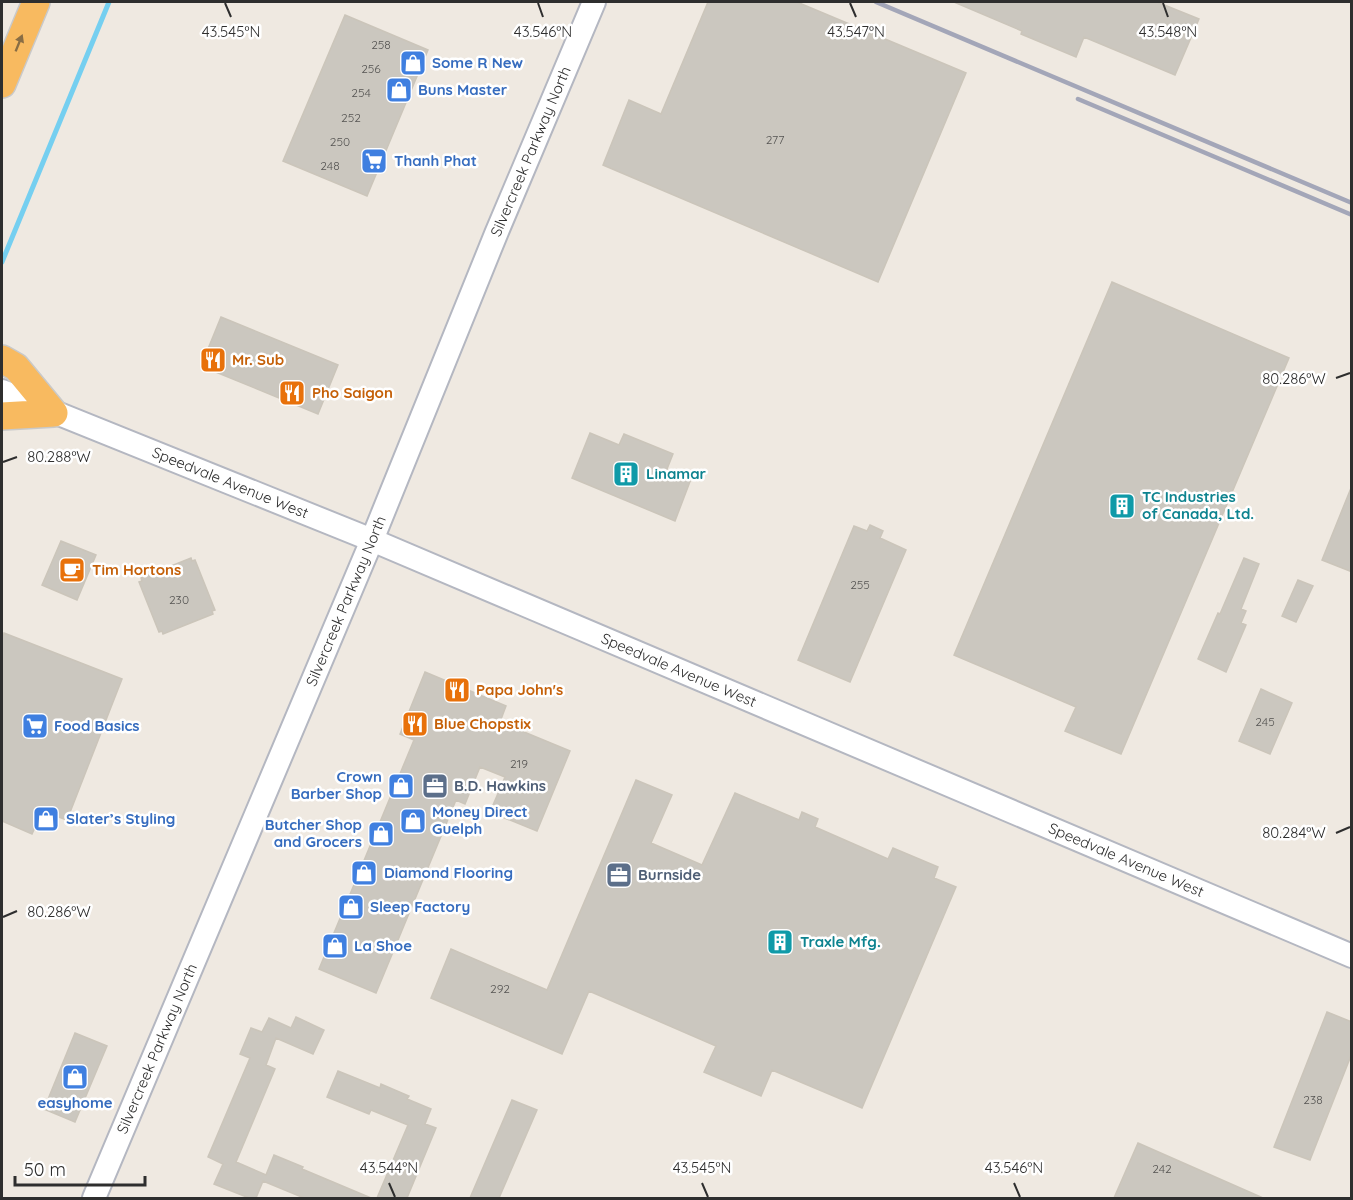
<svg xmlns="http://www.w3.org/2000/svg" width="1353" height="1200" viewBox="0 0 1353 1200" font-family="Quicksand,sans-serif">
<rect width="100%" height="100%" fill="#efe9e1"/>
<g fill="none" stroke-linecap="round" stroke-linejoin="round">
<path stroke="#75cff0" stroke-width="5" d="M2,262l107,-260"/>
</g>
<path fill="#cbc7bf" stroke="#cbc5ba" stroke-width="1.5" d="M708,2h89l169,71 -88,209 -275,-117 26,-65 32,14z
M954,2h203l42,17 -24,56 -91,-38 -8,20 -55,-23 1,-3z
M345,15l83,35 -61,146 -84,-35z
M1112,282l177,76 -168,396 -56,-23 11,-24 -122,-52z
M221,317l117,48 -20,49 -117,-48z
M590,433l29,12 5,-11 49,20 -6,15 24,10 -16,42 -103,-43z
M1351,488l1,1v83l-30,-12z
M870,525l13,6 -3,7 26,12 -56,132 -52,-22 56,-134 13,5z
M61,541l35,14 -19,45 -35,-15z
M191,558l1,3 3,-1 20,50 -3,1 1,3 -50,20 -1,-3 -3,1 -20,-50 3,-1 -1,-3z
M1244,558l15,6 -18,45 5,2 -5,12 5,2 -20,47 -28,-13 20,-46 2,1z
M1298,580l15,6 -17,36 -14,-6z
M4,633l118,46 -55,141 -14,-5 -6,12 -10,-4 -5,11 -30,-13v-181z
M425,672l81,34 -6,16 70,29 -33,80 -47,-19 15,-35 -25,-10 -15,37 -9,-4 -80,193 -57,-24 95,-229 -14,-6z
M1261,689l31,14 -22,51 -31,-13z
M636,780l36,15 -21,48 51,22 33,-72 64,27 3,-8 16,7 -3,8 73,32 5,-11 45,19 -4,11 22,9 -94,221 -90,-38 -11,26 -57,-24 12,-26 -127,-55 -27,63 -131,-56 20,-49 96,41z
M1327,1012l25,10v31l-42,107 -36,-13z
M296,1017l28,13 -11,24 -37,-16 -10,27 9,4 -39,93 30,13 8,-20 29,12 -1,2 69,29h-67l-41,-17 -7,17h-7l-35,-14 9,-20 -15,-7 42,-99 -10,-4 11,-26 11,4 7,-14 22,10z
M75,1033l32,13 -32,76 -31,-13z
M338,1071l42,17 1,-4 28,12 -2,3 24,10 -6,15 11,4 -29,70h-30l31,-73 -37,-15 -2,4 -42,-17z
M512,1100l25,10 -38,88h-29z
M1138,1143l125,55h-149z"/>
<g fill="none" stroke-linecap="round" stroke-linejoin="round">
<defs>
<g id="secondary">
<path id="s1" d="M2,391l370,149 980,416"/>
<path id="s2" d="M94,1198l278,-658 124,-306 98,-232"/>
</g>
<path id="trunk" d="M2,84l34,-82
M2,359l14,8 38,46
M2,416l52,-3"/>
</defs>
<use href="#secondary" stroke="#b4b7c1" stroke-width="26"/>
<use href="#trunk" stroke="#c9c9c9" stroke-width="30"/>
<use href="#secondary" stroke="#fff" stroke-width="22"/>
<use href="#trunk" stroke="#f8ba60" stroke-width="27"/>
<path stroke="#a3a6b8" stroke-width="4.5" d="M876,2l476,201
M1078,99l274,116"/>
</g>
<defs><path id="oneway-solid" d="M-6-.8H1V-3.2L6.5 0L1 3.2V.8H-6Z" transform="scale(1.5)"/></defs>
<use fill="#896d44" href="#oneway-solid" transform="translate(19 43) rotate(-68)"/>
<path fill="none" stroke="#2e2e2e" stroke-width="2" d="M225,3l6,14M538,3l5,14M850,3l6,14M1163,3l5,14M1336,378l14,-5M3,462l14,-5M1336,833l14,-6M3,917l14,-6M389,1183l6,14M702,1183l6,14M1014,1183l6,14"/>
<defs>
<symbol id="shop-square" viewBox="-11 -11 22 22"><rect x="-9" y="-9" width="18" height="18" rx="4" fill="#3f7fe0" stroke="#fff"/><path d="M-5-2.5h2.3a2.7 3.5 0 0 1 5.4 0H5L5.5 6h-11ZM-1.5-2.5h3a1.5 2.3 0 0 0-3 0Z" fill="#fff"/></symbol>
<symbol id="supermarket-square" viewBox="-11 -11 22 22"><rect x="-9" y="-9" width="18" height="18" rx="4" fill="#3f7fe0" stroke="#fff"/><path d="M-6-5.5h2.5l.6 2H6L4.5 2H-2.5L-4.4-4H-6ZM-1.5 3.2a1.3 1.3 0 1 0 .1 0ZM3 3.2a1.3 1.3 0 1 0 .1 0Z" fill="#fff"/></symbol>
<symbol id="restaurant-square" viewBox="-11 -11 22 22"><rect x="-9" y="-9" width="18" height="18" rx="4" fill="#e8710a" stroke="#fff"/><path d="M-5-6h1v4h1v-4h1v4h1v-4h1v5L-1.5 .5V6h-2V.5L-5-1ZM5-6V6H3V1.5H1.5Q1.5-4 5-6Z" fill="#fff"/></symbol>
<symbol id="building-square" viewBox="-11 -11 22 22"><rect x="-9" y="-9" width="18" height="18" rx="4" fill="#0f9aa8" stroke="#fff"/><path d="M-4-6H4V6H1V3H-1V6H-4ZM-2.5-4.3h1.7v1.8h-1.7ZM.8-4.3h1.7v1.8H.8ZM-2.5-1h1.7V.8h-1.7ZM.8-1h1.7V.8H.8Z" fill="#fff"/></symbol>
<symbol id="cafe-square" viewBox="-11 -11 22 22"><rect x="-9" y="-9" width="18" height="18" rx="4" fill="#e8710a" stroke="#fff"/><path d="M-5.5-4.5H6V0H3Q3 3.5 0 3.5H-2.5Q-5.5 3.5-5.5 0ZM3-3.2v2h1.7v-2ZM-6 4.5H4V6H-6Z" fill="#fff"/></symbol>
<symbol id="office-square" viewBox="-11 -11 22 22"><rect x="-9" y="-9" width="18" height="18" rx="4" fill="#5c6f8a" stroke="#fff"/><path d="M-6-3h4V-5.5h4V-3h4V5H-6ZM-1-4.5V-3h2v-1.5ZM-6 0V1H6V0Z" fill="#fff"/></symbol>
</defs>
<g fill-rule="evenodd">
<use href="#shop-square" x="398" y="48" width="30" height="30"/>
<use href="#shop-square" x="384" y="75" width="30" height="30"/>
<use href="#supermarket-square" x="359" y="146" width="30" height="30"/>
<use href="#restaurant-square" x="198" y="345" width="30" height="30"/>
<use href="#restaurant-square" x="277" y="378" width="30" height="30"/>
<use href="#building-square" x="611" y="459" width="30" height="30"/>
<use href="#building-square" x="1107" y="491" width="30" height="30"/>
<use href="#cafe-square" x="57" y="555" width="30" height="30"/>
<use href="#restaurant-square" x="442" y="675" width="30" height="30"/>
<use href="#restaurant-square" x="400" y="709" width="30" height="30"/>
<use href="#supermarket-square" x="20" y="711" width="30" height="30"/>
<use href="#shop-square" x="386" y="771" width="30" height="30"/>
<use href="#office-square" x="420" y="771" width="30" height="30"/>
<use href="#shop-square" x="31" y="804" width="30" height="30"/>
<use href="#shop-square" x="398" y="806" width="30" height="30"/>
<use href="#shop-square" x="366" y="819" width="30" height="30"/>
<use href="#shop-square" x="349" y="858" width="30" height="30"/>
<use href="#office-square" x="604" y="860" width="30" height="30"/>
<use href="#shop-square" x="336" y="892" width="30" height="30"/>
<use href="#building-square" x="765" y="927" width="30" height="30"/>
<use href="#shop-square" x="320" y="931" width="30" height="30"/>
<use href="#shop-square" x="60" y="1062" width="30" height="30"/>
</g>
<g text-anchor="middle" stroke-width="5" stroke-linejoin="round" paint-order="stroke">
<g font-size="12" fill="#555452">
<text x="381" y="49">258</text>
<text x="371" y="73">256</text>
<text x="361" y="97">254</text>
<text x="351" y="122">252</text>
<text x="775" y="144">277</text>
<text x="340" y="146">250</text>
<text x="330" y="170">248</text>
<text x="860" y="589">255</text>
<text x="179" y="604">230</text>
<text x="1265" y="726">245</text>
<text x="519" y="768">219</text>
<text x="500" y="993">292</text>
<text x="1313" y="1104">238</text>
<text x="1162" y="1173">242</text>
</g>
<g font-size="15" font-weight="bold" fill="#366cbe" stroke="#fff" text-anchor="start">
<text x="432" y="68">Some R New</text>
<text x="418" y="95">Buns Master</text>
<text x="394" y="166">Thanh Phat</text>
<text x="54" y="731">Food Basics</text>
<text x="382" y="782" text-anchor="end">Crown<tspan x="382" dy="17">Barber Shop</tspan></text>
<text x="432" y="817">Money Direct<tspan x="432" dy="17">Guelph</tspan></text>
<text x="66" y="824">Slater’s Styling</text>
<text x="362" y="830" text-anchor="end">Butcher Shop<tspan x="362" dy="17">and Grocers</tspan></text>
<text x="384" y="878">Diamond Flooring</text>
<text x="370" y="912">Sleep Factory</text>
<text x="354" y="951">La Shoe</text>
<text x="75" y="1108" text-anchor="middle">easyhome</text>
</g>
<g font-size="15" fill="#2e2e2e" stroke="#fff">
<text dy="5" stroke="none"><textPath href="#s2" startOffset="1134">Silvercreek Parkway North</textPath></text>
<text dy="5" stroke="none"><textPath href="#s1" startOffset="246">Speedvale Avenue West</textPath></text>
<text dy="5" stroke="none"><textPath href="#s2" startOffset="648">Silvercreek Parkway North</textPath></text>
<text dy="5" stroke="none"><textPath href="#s1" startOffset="732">Speedvale Avenue West</textPath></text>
<text dy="5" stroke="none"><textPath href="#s1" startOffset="1218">Speedvale Avenue West</textPath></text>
<text dy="5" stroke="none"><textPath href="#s2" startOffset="162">Silvercreek Parkway North</textPath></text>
</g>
<g font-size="15" font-weight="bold" fill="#c56008" stroke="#fff" text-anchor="start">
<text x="232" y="365">Mr. Sub</text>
<text x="312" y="398">Pho Saigon</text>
<text x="92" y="575">Tim Hortons</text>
<text x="476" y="695">Papa John's</text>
<text x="434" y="729">Blue Chopstix</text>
</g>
<g font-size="15" font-weight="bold" fill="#0d838f" stroke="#fff" text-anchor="start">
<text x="646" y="479">Linamar</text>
<text x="1142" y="502">TC Industries<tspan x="1142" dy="17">of Canada, Ltd.</tspan></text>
<text x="800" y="947">Traxle Mfg.</text>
</g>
<g font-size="15" font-weight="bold" fill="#4e5e75" stroke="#fff" text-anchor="start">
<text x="454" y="791">B.D. Hawkins</text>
<text x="638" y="880">Burnside</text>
</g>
</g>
<g font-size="15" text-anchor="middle" fill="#2e2e2e" stroke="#fff" stroke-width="5" stroke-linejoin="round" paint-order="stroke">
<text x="231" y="37">43.545°N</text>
<text x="543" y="37">43.546°N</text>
<text x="856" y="37">43.547°N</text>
<text x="1168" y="37">43.548°N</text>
<text x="1294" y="384">80.286°W</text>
<text x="59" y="462">80.288°W</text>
<text x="1294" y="838">80.284°W</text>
<text x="59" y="917">80.286°W</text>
<text x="389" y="1173">43.544°N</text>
<text x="702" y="1173">43.545°N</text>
<text x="1014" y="1173">43.546°N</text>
</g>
<rect width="1353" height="1200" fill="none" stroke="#2e2e2e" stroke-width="6"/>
<path d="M15 1176v9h130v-9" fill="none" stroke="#2e2e2e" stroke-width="3"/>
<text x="24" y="1176" font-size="18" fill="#2e2e2e" stroke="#ffffff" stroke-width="4.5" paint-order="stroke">50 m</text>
</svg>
